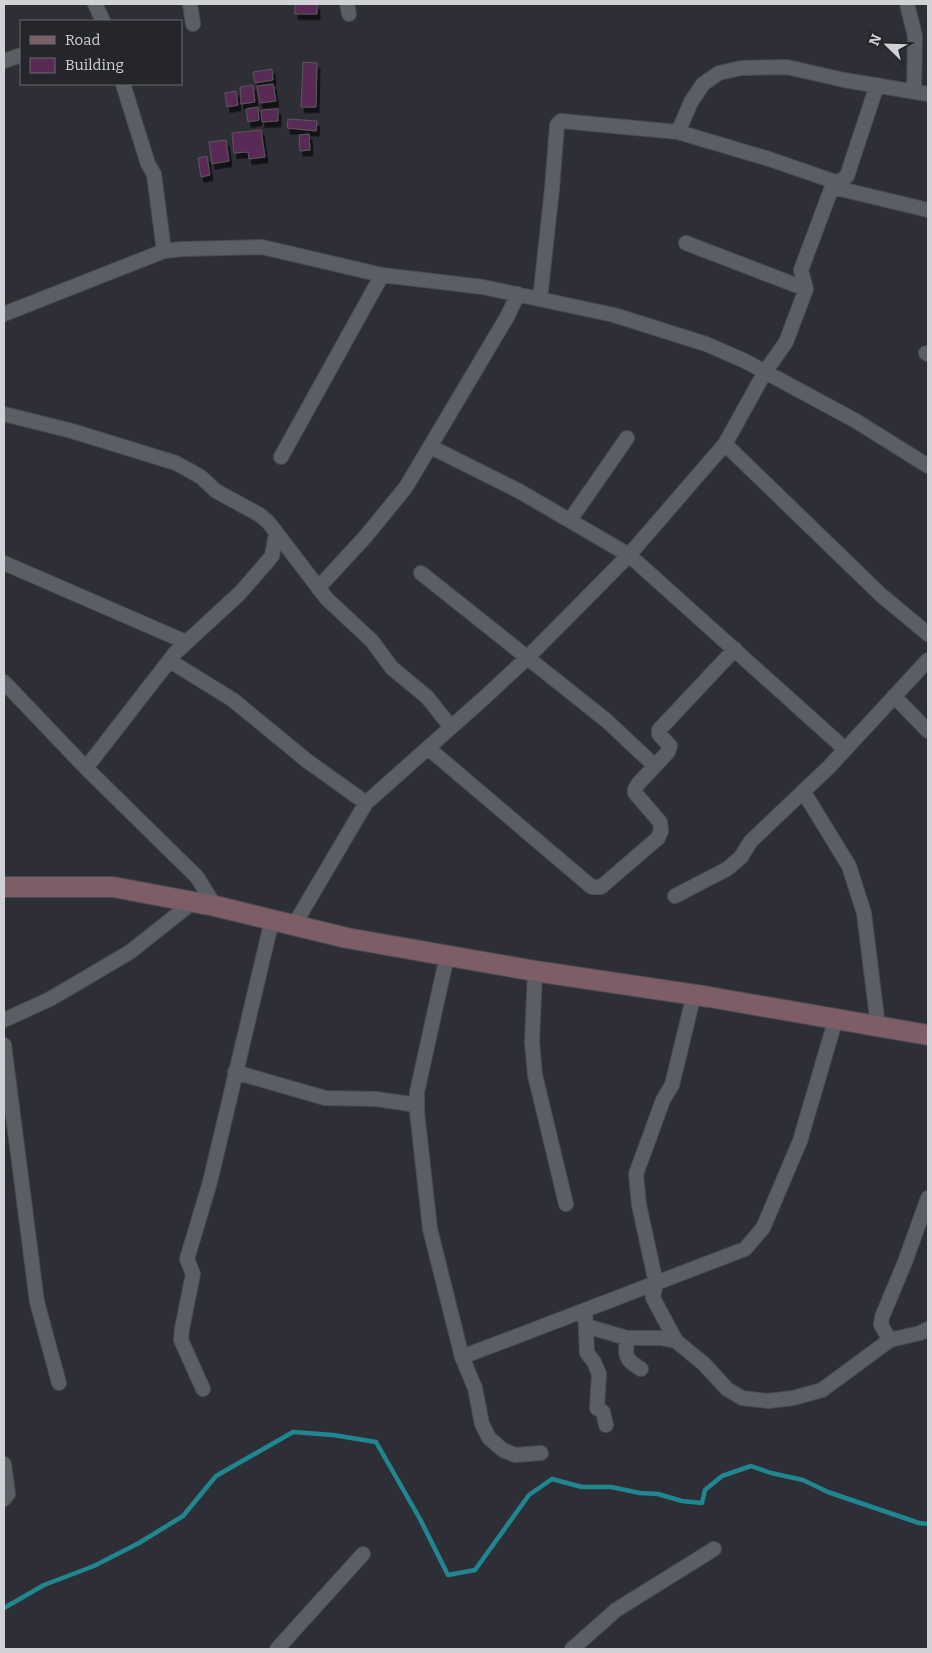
<svg xmlns="http://www.w3.org/2000/svg" width="932" height="1653" font-family="Bitter,serif">
<style>
.lines{fill:none;stroke-linecap:round;stroke-linejoin:round}
.stream{stroke:#20868f;stroke-width:4.5}
.building{fill:#592b54;stroke:#5c565b;filter:url(#shadow)}
.street-casing{stroke:#4a4c51;stroke-width:16}
.secondary-casing{stroke:#4a4c51;stroke-width:22}
.street{stroke:#5c5e65;stroke-width:14}
.secondary{stroke:#7e5e66;stroke-width:20}
</style>
<defs>
<filter id="shadow"><feDropShadow dx="3" dy="5.5" stdDeviation="0" flood-color="#0009"/></filter>
</defs>
<rect width="100%" height="100%" fill="#2e2f36"/>
<g class="lines">
<path class="stream" d="M4,1608L44,1585L94,1566L139,1543L183,1516L216,1476L293,1432L333,1435L376,1442L420,1519L448,1575L475,1570L529,1495L552,1479L582,1487H611L640,1493L658,1494L682,1501L702,1503L705,1490L722,1476L751,1466L771,1473L803,1480L828,1492L919,1523L928,1524"/>
</g>
<path class="building" d="M295,4H317V14H295Z
M303,62L317,63L316,107H301Z
M272,69L273,80L255,83L253,72Z
M273,84L276,101L260,103L257,86Z
M253,85L255,102L241,104L240,87Z
M236,91L238,105L227,107L225,93Z
M258,107L259,120L248,122L246,109Z
M278,109V121L262,122L261,110Z
M288,119L317,121L316,131L287,128Z
M261,130L265,157L249,159L248,152L234,153L232,133Z
M309,134L310,150L300,151L299,135Z
M226,140L229,161L212,164L209,142Z
M207,156L210,175L201,177L198,158Z"/>
<g class="lines">
<defs>
<path id="street" d="M95,4L103,21
M190,4L193,24
M347,4L349,14
M907,4L915,36L914,92
M4,61L21,55
M123,84L148,164L154,174L164,251
M678,132L691,102L703,84L719,73L741,68L787,67L844,80L928,94
M832,187L928,210
M686,243L806,289
M540,299L552,189L557,125L561,121L678,132L769,159L836,182
M4,314L164,251L182,249L262,247L382,275L483,287L614,315L706,344L745,361L856,421L928,466
M926,353L928,354
M4,414L72,431L176,463L201,477L216,491L260,515L269,523L327,599L372,641L392,668L427,697L451,727
M725,444L881,595L928,634
M431,447L519,491L629,555L845,749
M281,457L382,275
M570,520L627,438
M4,563L186,642
M421,573L607,721L655,766
M318,588L366,536L406,487L507,317L518,294
M170,661L233,700L306,760L366,803
M4,682L86,768L197,877L215,906
M894,696L928,731
M428,748L587,883L592,887H601L658,838L661,831L660,822L635,793V789L638,784L668,752L670,746L659,734V730L735,649
M86,768L176,652L240,593L267,562L272,556L276,534
M803,791L849,866L864,913L878,1026
M675,896L727,869L741,857L751,841L829,767L928,660
M294,925L366,803L484,698L527,658L629,555L725,444L765,372L786,342L806,289L801,270L832,187C836,182 842,181 847,176L877,85
M447,956L417,1092V1112L430,1229L462,1357L475,1388L482,1424L489,1438L503,1450L515,1455L541,1453
M535,971L532,1042L535,1075L566,1204
M694,994L672,1085L663,1100L636,1174L639,1205L656,1283L653,1298L676,1341L704,1364L727,1389L742,1398L768,1401L793,1398L822,1390L890,1340L920,1333L928,1329
M4,1020L50,999L130,952L193,902
M4,1045L37,1302L59,1383
M235,1072L325,1098L376,1099L417,1105
M585,1310L587,1353L594,1362L599,1374L597,1408L603,1412L606,1425
M586,1326L627,1338H661L676,1341
M627,1338C625,1357 625,1359 641,1369
M890,1340L881,1325L882,1317L905,1262L928,1198
M462,1357L745,1249L763,1228L800,1141L836,1018
M203,1389L181,1340L182,1329L193,1274L187,1259L210,1182L272,920
M4,1464L8,1494L4,1499
M277,1649L363,1554
M572,1649L616,1610L714,1549"/>
<path id="secondary" d="M4,887H113L215,906L347,938L535,971L709,997L928,1035"/>
</defs>
<use href="#street" class="street-casing"/>
<use href="#secondary" class="secondary-casing"/>
<use href="#street" class="street"/>
<use href="#secondary" class="secondary"/>
</g>
<rect width="932" height="1653" fill="none" stroke="#d0d2d6" stroke-width="10"/>
<rect x="20" y="20" width="162" height="65" fill="#24262b" stroke="#696b6f"/>
<rect x="30" y="36" width="25" height="8" fill="#7e5e66" stroke="#696b6f"/>
<text x="65" y="45" font-size="15" fill="#d0d2d6">Road</text>
<rect x="30" y="58" width="25" height="15" fill="#592b54" stroke="#696b6f"/>
<text x="65" y="70" font-size="15" fill="#d0d2d6">Building</text>
<g transform="translate(887 45) rotate(293)" stroke="#24262b" stroke-width="4" paint-order="stroke">
<path d="M0-4L9 19L0 12L-9 19Z" fill="#d0d2d6"/>
<text y="-8" font-size="14" font-weight="bold" text-anchor="middle" fill="#d0d2d6">N</text>
</g>
</svg>
